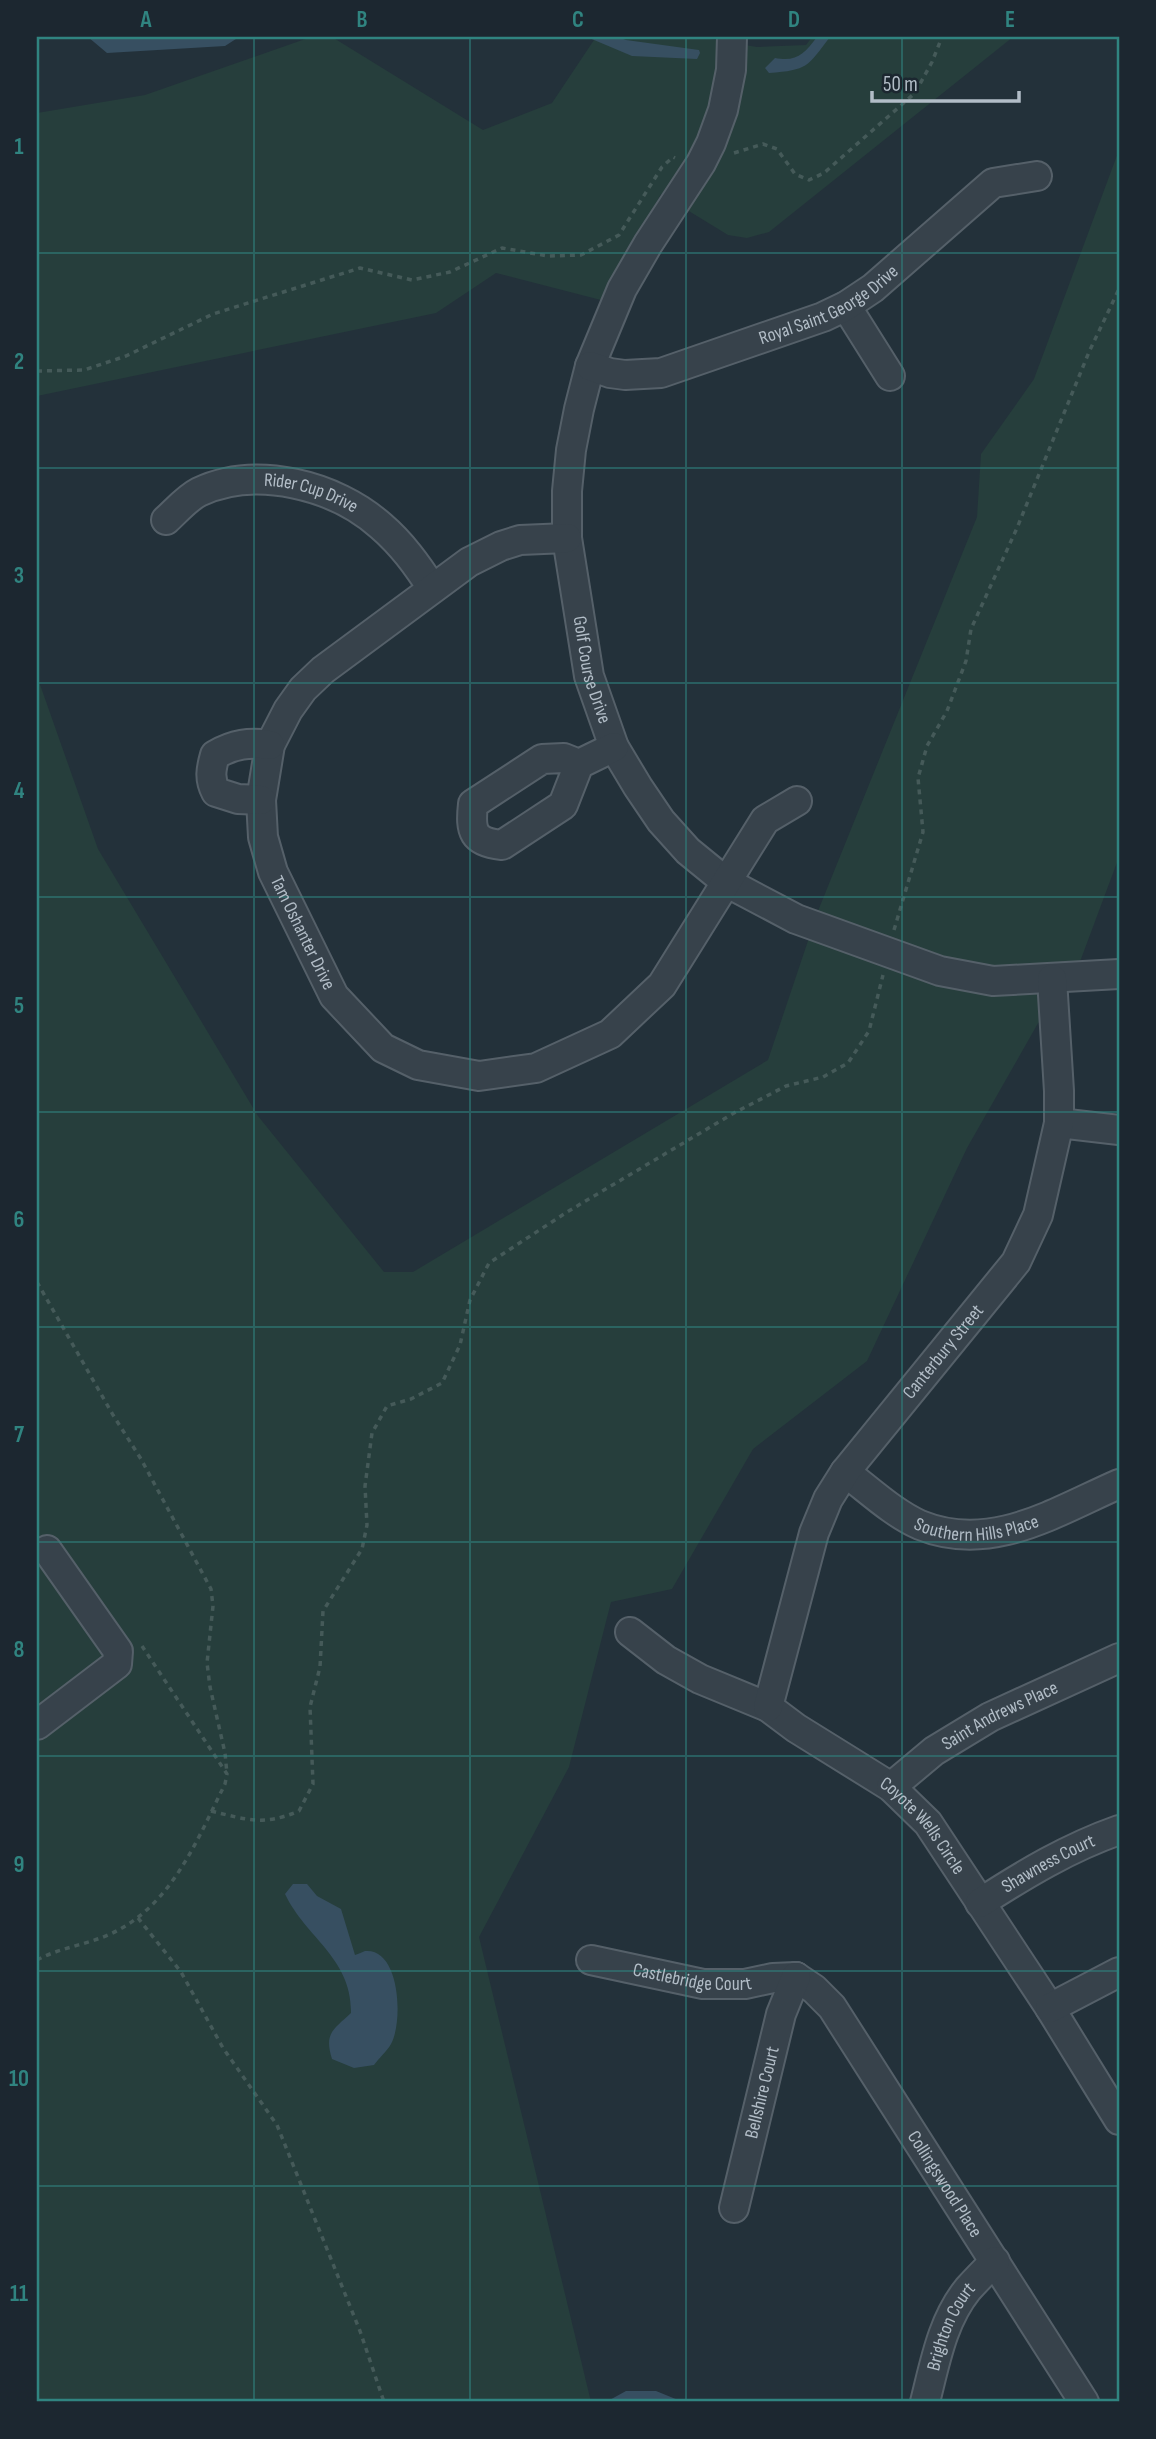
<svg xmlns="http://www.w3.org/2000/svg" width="1156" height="2439" font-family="'Sofia Sans Condensed',sans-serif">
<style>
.green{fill:#263e3c}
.water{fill:#374f61}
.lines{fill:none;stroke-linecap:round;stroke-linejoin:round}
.minor-casing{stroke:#556069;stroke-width:32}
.path{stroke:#455a59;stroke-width:3.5;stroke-dasharray:5 5;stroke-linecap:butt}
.minor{stroke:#37424b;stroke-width:28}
.grid{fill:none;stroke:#308480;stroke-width:2;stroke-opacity:0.55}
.labels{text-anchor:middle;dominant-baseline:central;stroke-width:5;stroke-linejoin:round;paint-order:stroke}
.street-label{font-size:19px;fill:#b2bdc7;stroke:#1c2730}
.neatline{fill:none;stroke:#308480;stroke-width:2.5}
.grid-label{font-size:23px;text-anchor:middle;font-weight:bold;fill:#308480}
</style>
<rect width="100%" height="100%" fill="#23313a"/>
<path class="green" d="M311,37H332L483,130L552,103L596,37H698L757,47L806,45L812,37H1013L769,232L747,238L728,235L661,194L601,300L496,273L436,313L37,396V113L145,95Z
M1119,150V857L1081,959L1037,1025L967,1148L867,1361L753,1449L672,1589L611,1602L569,1767L479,1937L591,2402H37V676L98,849L258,1116L384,1272H413L768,1060L818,911L977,517L981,454L1034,379Z"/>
<path class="water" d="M88,37H239L225,46L107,53Z
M587,37H618L626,40L699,50L700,53L697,59L632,56Z
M817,37H830C807,67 808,70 769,73L765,68L775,58C797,62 804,54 817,37Z
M293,1884H307L317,1896L341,1909L355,1955C359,1954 362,1952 365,1951C401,1948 403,2023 391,2044C387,2051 379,2058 374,2065L354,2068L332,2059C324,2033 333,2030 351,2013C352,1958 306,1938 285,1894Z
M626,2391H656L683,2402H606Z"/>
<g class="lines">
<defs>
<g id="minor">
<path id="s1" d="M732,37L731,70L723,110L711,143L701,163L648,244L622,289L590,366L579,409L571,450L567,491V538L589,676L614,747L638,787L661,821L688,851L726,882L796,919L940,971L993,981L1119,974"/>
<path d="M846,306L890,376"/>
<path id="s2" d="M590,366L610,373L625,375L661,373L823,317L846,306L873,288L993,183L1037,176"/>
<path id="s3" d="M166,520C176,511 187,498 199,492C256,465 335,485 381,526C402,544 417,565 432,588"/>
<path id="s4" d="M567,538L520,540L501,546L469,562L323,670L303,689L288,710L270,745L261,800L263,837L273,872L334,996L383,1048L418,1065L479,1076L536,1068L610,1034L662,985L765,820L797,801"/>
<path d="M579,764L564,758L542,759L473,804C470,832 473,842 502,845L563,805L579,764L614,747"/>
<path d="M261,800L238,799L216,792C209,779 211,769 215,755C234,744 249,742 270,745"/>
<path d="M1059,1123L1119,1130"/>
<path id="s5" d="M845,1472C869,1490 893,1513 920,1525C991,1554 1055,1512 1119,1484"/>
<path id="s6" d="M630,1632L666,1660L700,1679L768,1707L796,1728L891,1787L928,1823L1050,2008L1119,2120"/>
<path id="s7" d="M768,1707L814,1533L828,1499L845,1472L1016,1262L1038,1215L1059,1123V1091L1052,979"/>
<path d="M37,1725L117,1664L118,1651L47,1550"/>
<path id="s8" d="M891,1787L934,1751L990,1717L1119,1658"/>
<path id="s9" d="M980,1903C1025,1874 1068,1848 1119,1830"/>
<path id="s10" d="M591,1960L703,1984H745L773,1978L796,1977"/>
<path id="s11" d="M796,1977L814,1989L832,2007L1084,2402"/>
<path d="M1050,2008L1119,1972"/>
<path id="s12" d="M734,2208L781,2014L796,1977"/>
<path id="s13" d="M925,2402C935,2363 942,2321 968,2289C977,2279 986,2270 995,2261"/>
</g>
</defs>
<use href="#minor" class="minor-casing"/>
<path class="path" d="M734,153L763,144L777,149L795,174L809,180L824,173L915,93L932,62L942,37
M37,371L84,370L126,356L213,314L360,268L412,280L450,272L502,248L548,256L581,255L619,235L662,167L673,157L675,158
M894,930L923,832L918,778L927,746L947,711L966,661L971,629L1017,528L1089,352L1119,289
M37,1282L113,1415L141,1459L211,1589L213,1606L207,1663L210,1687L225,1753L227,1774
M211,1811C248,1820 263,1826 299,1811L313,1784L310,1707L320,1667L323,1611L362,1549L367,1525L365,1486L372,1433L387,1406L411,1399L442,1383L460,1345L470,1300L489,1263L567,1212L734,1113L786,1086L823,1077L848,1063L869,1031L883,975
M138,1918L181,1972L223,2048L277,2125L360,2331L384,2402
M37,1960C59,1948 85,1945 108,1935C171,1908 197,1840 225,1784L227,1774L142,1646"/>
<use href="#minor" class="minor"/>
</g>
<path class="grid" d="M254,37V2402M470,37V2402M686,37V2402M902,37V2402M37,253H1119M37,468H1119M37,683H1119M37,897H1119M37,1112H1119M37,1327H1119M37,1542H1119M37,1756H1119M37,1971H1119M37,2186H1119"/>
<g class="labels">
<g class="street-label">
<text stroke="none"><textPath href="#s2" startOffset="254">Royal Saint George Drive</textPath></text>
<text stroke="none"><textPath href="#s3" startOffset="159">Rider Cup Drive</textPath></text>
<text stroke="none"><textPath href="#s1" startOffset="672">Golf Course Drive</textPath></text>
<text stroke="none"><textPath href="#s4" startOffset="574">Tam Oshanter Drive</textPath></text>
<text stroke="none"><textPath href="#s7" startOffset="404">Canterbury Street</textPath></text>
<text stroke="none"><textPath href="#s5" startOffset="150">Southern Hills Place</textPath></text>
<text stroke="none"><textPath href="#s8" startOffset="131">Saint Andrews Place</textPath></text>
<text stroke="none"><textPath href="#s6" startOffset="355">Coyote Wells Circle</textPath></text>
<text stroke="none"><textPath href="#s9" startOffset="79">Shawness Court</textPath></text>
<text stroke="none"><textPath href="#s10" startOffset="103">Castlebridge Court</textPath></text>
<text stroke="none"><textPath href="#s12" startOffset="119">Bellshire Court</textPath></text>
<text stroke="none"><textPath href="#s11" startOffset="257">Collingswood Place</textPath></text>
<text stroke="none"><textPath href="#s13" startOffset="80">Brighton Court</textPath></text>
</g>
</g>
<rect width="1156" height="2439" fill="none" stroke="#1c2730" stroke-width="77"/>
<path d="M872 91v10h147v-10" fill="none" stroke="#b2bdc7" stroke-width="3.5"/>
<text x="883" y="91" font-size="21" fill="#b2bdc7" stroke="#1c2730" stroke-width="5" paint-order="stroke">50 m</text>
<rect x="38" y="38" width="1080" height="2362" class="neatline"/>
<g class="grid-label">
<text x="146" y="27">A</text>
<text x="362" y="27">B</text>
<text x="578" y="27">C</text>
<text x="794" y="27">D</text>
<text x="1010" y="27">E</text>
<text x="19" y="154">1</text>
<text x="19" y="369">2</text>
<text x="19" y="583">3</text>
<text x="19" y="798">4</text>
<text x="19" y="1013">5</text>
<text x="19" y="1227">6</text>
<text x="19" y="1442">7</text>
<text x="19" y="1657">8</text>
<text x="19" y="1872">9</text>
<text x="19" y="2086">10</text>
<text x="19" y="2301">11</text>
</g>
</svg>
